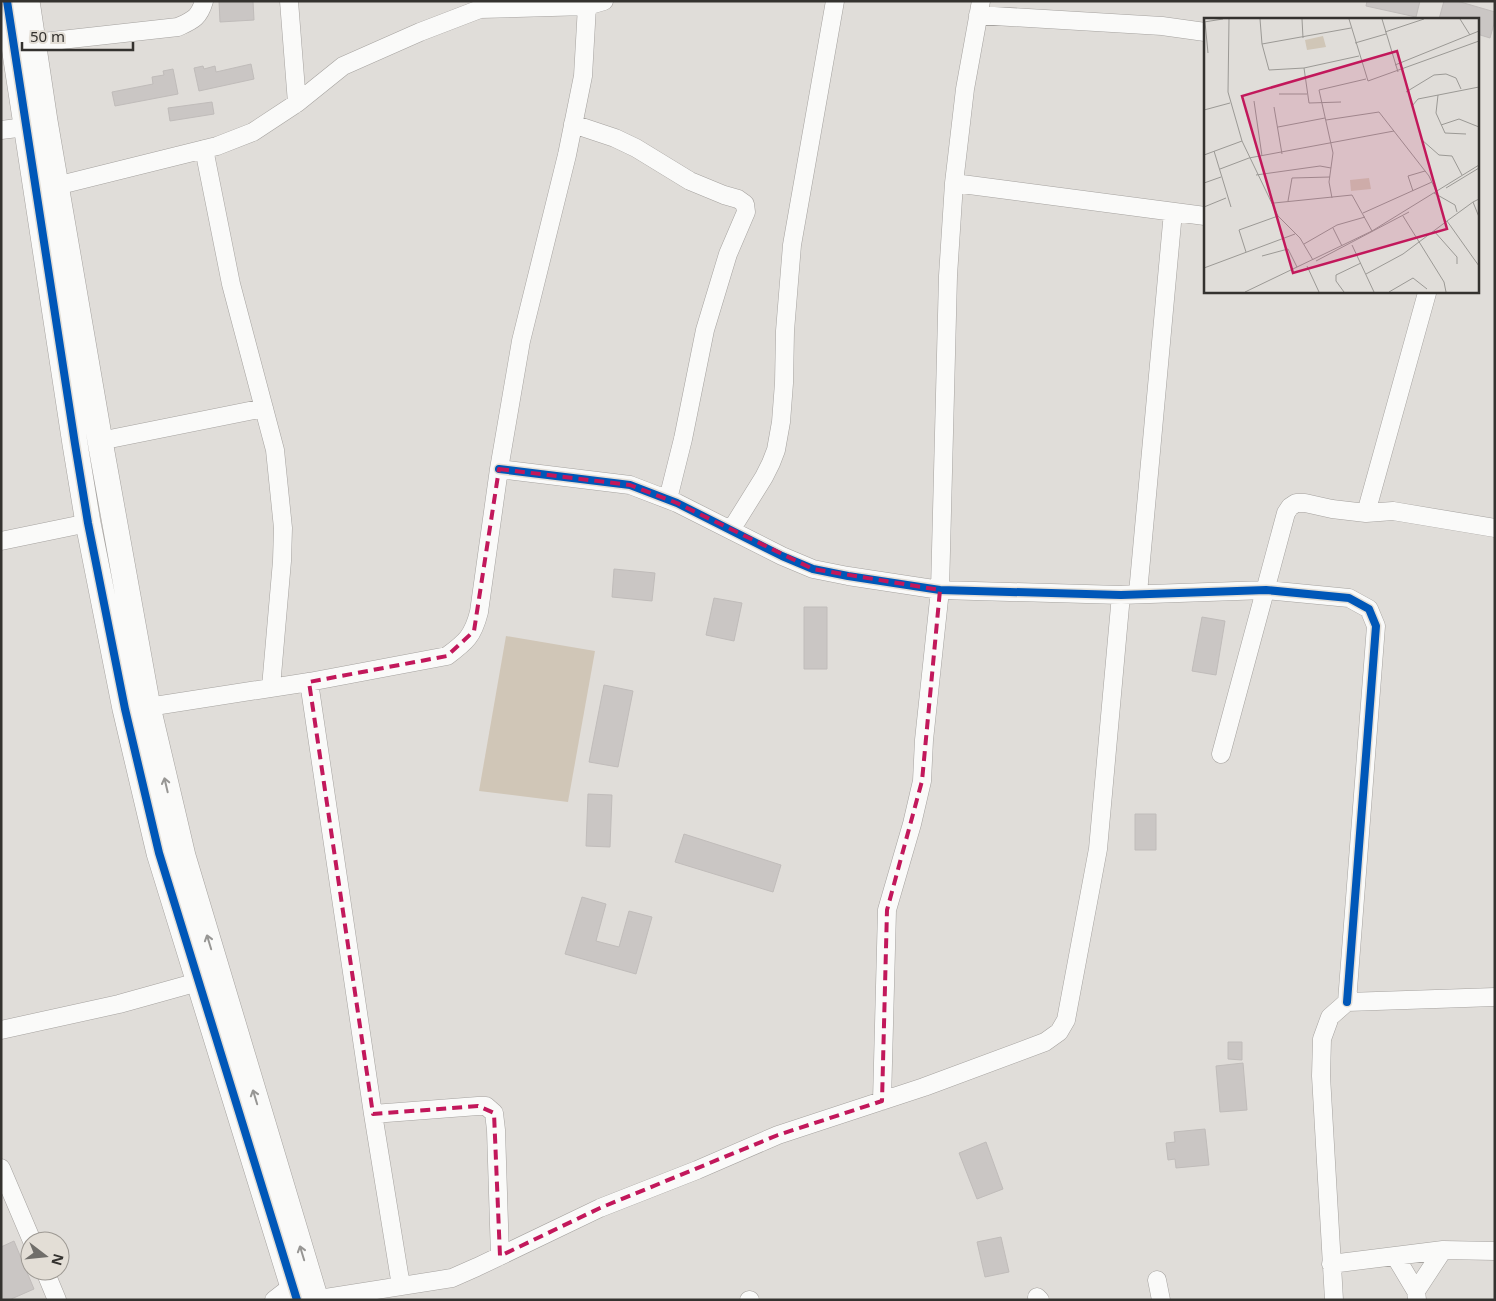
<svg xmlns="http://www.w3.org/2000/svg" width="1496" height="1301" font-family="'Noto Sans',sans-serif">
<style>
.green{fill:#d0c6b7}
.building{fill:#cac6c4;stroke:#c0bcba}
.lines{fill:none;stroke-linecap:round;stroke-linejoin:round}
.street-casing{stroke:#a5a29f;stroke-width:19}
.secondary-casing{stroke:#a5a29f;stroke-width:26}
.street{stroke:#fafaf9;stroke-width:18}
.secondary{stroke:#fafaf9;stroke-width:25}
.cycleway-casing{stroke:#e3ded6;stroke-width:11}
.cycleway{stroke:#0057b8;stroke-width:8}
.oneway{stroke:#979694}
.marked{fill:none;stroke:#c2185b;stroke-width:4;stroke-dasharray:10 6;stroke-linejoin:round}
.inset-road{fill:none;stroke:#9b9995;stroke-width:1}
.view{fill:#c2185b;fill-opacity:0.15;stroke:#c2185b;stroke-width:2.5}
.inset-edge{fill:none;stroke:#34322f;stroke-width:2.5}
</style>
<rect width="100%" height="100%" fill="#e0ddd9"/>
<path class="green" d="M506,636L595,651L568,802L479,791Z"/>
<path class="building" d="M219,1H253L254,20L220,22Z
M1367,1H1420L1416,17L1366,6Z
M1444,1H1457L1495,12V20L1490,38L1477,34V19H1439Z
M251,64L254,79L199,91L194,68L203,66L204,69L215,66L216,72Z
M173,69L178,94L115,106L112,92L153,84L152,77L164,75L163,71Z
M212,102L214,114L170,121L168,108Z
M614,569L655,573L652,601L612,597Z
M714,598L742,603L734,641L706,635Z
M804,607H827V669H804Z
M1202,617L1225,621L1216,675L1192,671Z
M604,685L633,691L618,767L589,762Z
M588,794L612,795L610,847L586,846Z
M1135,814H1156V850H1135Z
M684,834L781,865L773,892L675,862Z
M582,897L606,904L596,941L619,947L629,911L652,917L636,974L565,954Z
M1228,1042H1242V1060L1228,1059Z
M1243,1063L1247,1110L1220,1112L1216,1066Z
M1205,1129L1209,1165L1176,1168L1175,1159L1168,1160L1166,1143L1175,1142L1174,1132Z
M986,1142L1003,1189L977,1199L959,1153Z
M1001,1237L1009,1272L985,1277L977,1242Z
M14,1241L34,1289L9,1300H1V1247Z"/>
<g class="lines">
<defs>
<path id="street" d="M289,1L297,103
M978,15L1162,26L1205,32
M34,43L178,27C193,20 199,18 204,1
M573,124L615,138L636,148L690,181L724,195L738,199L745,204L746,212L728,254L705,330L683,439L668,499
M1,130L26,127
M204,149L231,284L275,450L283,528L282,561L271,687
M954,183L1205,216
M56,186L217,146L253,132L297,103L343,66L420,32L480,9L587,6L604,1
M100,441L264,408
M499,469L630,485L677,503L782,556L813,569L848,576L940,590L1121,595L1266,590L1349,598L1369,609L1376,626L1347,1002
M1366,513L1427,293
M731,530L764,477L771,463L776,450L781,422L784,383L785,331L792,245L835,1
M1,541L88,523
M1138,593L1173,212
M309,682L373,1114L401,1286
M148,707L309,682L447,656C466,642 473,636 479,612L499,469L521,341L567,155L583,76L587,6
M1221,754L1286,513L1290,507L1296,503H1305L1332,509L1366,513L1393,511L1495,528
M1,1030L119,1004L198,982
M882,1101L887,910L912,824L922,781L924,740L940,590L948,276L954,183L965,89L981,1
M373,1114L478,1106H486L494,1113L496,1130L500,1256
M1,1168L32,1241
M1395,1256L1416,1291L1417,1300
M1331,1264L1443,1250L1495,1251
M45,1271L57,1300
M1157,1280L1161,1300
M1416,1291L1443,1250
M1037,1297L1040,1300
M274,1300L292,1286L302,1282
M313,1300L452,1278L477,1267L600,1208L697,1170L778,1135L924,1087L1045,1042L1059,1032L1066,1020L1098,849L1121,595
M749,1300H750
M1334,1300L1321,1076L1322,1039L1330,1017L1347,1002L1495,997"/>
<path id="secondary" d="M7,1L75,444L88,523L125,709L159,853L297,1300
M27,1L45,121L100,441L148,707L183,856L316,1300"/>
</defs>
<use href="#street" class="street-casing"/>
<use href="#secondary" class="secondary-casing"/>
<use href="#street" class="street"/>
<use href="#secondary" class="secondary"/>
<defs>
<path id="cycleway" d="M7,1L75,444L88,523L125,709L159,853L297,1300
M499,469L630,485L677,503L782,556L813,569L848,576L940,590L1121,595L1266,590L1349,598L1369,609L1376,626L1347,1002"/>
</defs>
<use href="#cycleway" class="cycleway-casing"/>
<use href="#cycleway" class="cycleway"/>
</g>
<defs><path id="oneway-shaft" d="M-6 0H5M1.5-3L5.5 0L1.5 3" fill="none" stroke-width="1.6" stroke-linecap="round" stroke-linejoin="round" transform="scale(1.25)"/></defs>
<g class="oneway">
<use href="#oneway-shaft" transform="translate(166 785) rotate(-103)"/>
<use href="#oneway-shaft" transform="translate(209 942) rotate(-107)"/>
<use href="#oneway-shaft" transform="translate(255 1097) rotate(-107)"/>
<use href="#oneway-shaft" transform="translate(302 1253) rotate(-107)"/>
</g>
<path class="marked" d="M499,469L630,485L677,503L813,569L940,590L922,781L887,910L882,1101L778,1135L600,1208L500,1256L494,1113L478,1106L373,1114L309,682L447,656L474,631Z"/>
<g transform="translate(1204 18)">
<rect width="275" height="275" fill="#e0ddd9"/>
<path d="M119,18L122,29L103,32L101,22ZM165,160L167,171L147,173L146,162Z" fill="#d0c6b7"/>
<path class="inset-road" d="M25,1L24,74L38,123L74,198L96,220L109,242M56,1L58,26L65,52L100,50L155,38M98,1L99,20M145,1L164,63L275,23M178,1L194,54M256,1L266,17M0,4L19,1M1,4L4,35M181,14L220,1M151,25L182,16M58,26L147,10M191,47L275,13M100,50L105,85L137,84M202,74L230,57L242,56L252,60L257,71M75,76H103M234,77L232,95L241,115L262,116M50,83L58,138M208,88L214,81L275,69M70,89L78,136M0,92L26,85M122,102L175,94L225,158L232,173M237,107L255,101L275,109M74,109L121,100M218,122L235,137L248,138L258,157M10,133L27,189M0,137L38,123M16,151L45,140L190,113M52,157L116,148L127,150M0,165L17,159M242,170L275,150M209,173L204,158L221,153M230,175L251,187L253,194M128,180L125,164L129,135L115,72L162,61M275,181L269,184L275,199M84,183L88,160L126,159M70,185L148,177L168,213M0,189L22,180M159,195L228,164M199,198L240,264L242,274M243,203L269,184M129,210L138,228M230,213L253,239V246M100,226L133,207L161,199M148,227L170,274M42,234L35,212L74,198M58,238L84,231L93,249M112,243L205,194M103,248L115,274M0,250L91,216M162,256L199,236L243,203L275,248M41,274L168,213L275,147M140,274L132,263V257L157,245M185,274L209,260L223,271"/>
<path class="view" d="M193,33L243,211L89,255L38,78Z"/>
<rect width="275" height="275" class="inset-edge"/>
</g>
<rect width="1496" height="1301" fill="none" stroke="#34322f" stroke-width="5"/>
<g transform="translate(45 1256) rotate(106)"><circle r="24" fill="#e3ded6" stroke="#9d9993"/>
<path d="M0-4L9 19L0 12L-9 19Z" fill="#706e6a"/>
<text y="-8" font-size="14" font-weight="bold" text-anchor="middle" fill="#34322f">N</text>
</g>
<path d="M22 42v8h111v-8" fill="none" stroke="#34322f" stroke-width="2.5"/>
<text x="30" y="42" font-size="15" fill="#34322f" stroke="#e3ded6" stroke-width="4" paint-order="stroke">50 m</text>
</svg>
